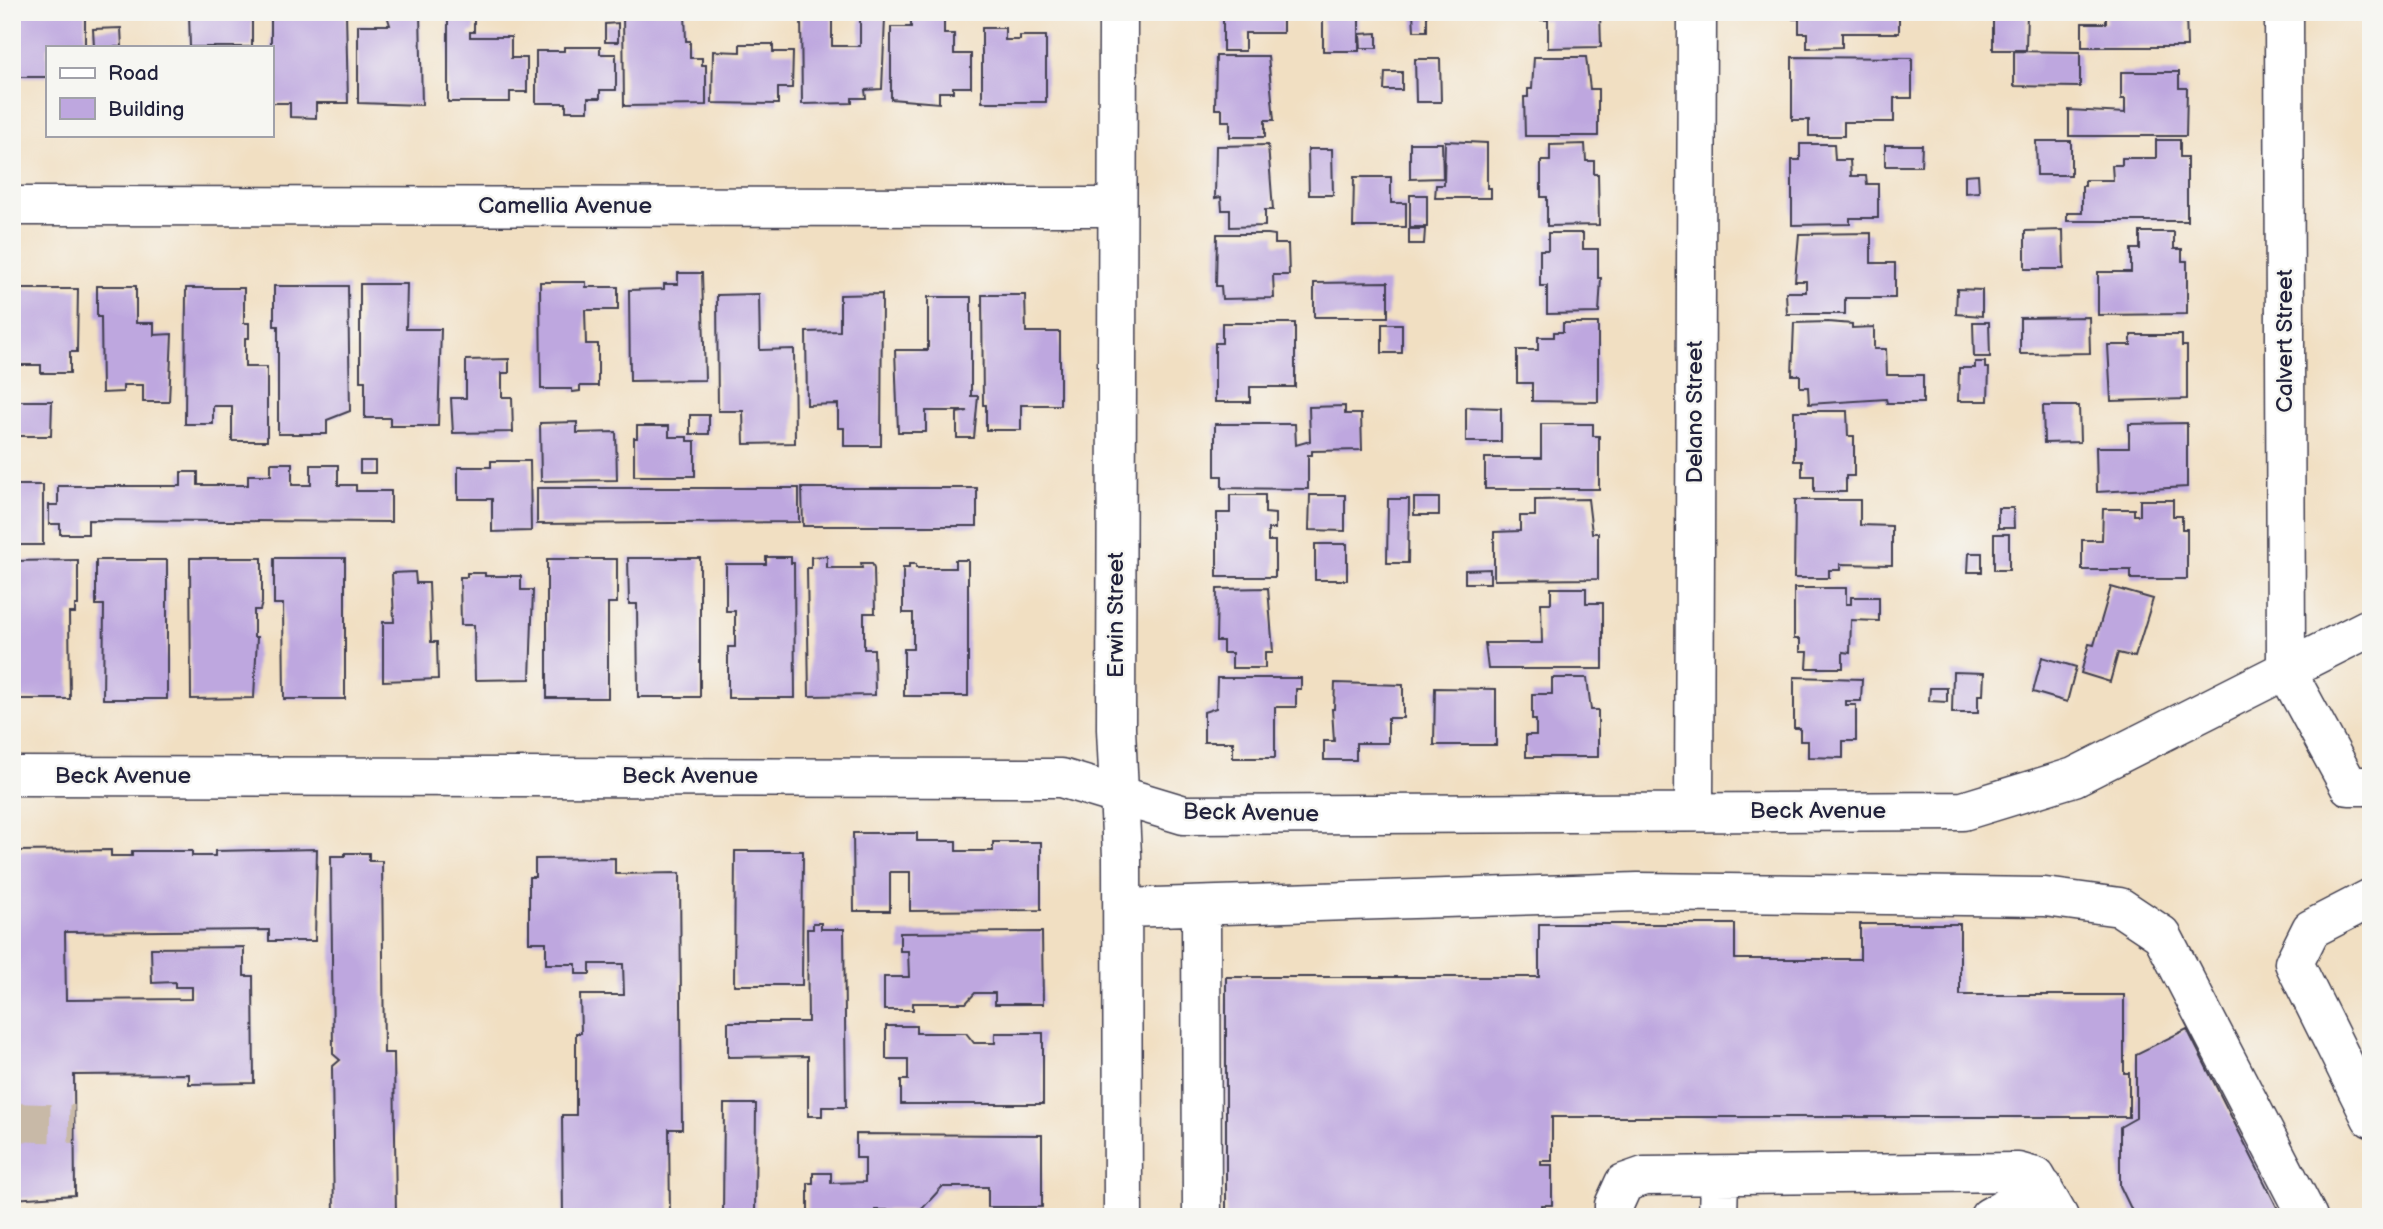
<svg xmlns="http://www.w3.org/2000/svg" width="2383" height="1229" font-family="'Balsamiq Sans',sans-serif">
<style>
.building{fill:#bea7df}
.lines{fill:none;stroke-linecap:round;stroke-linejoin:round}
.minor-tunnel{stroke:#c8b9a7;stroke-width:38;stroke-dasharray:38 19;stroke-linecap:butt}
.minor-casing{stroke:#413e4f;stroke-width:41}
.minor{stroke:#fff;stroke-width:38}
.labels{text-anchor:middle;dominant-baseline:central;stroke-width:5;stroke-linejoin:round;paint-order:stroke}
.street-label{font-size:23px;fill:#22223b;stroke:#f6f6f2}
</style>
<rect width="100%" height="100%" fill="#f6f6f2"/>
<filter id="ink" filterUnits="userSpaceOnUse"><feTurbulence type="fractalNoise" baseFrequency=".0143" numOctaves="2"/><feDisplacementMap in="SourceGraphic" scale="14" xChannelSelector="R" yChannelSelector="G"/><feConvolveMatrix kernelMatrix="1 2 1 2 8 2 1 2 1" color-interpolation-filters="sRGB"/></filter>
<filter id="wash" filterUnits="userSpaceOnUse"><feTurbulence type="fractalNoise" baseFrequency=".00686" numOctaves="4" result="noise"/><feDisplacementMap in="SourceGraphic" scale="28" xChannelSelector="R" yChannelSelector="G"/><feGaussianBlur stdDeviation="1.57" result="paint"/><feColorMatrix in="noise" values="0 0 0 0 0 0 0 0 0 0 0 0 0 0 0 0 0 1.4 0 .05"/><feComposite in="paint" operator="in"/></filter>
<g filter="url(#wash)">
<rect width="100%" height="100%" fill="#f1dfc2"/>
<g id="blocks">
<path class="building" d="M12,12H85V47H47V77H12Z
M189,12L252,15V47H190Z
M271,12H346L348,103H316V118L290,117V103H271Z
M386,12H420L422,105L358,103V25H390Z
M448,12H474V32H470V37H511V58H527V92H510V102H448Z
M623,12H685L686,41H690V58H702V65H706V105L624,106Z
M801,12H832V46H860V18H885L882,89L865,90L866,98H852V103L802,104Z
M911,12H944V34H954V54H971V87H953V92H939V103L891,99V27H911Z
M1216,12H1283V33H1245V51H1223V16H1216Z
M1413,12H1427V31H1414Z
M1541,12H1600L1601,47L1548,48V20H1541Z
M1793,12H1899V33H1842V47L1807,48V33H1799V19H1793Z
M1993,12H2027L2026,50H1993Z
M2106,12H2186L2187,47H2082V23H2106Z
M1332,13L1359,15V51H1323V16H1332Z
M618,23V42H605V24Z
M121,28L122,47H94L93,29Z
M982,28H1005V40H1020V36H1046V102H982Z
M1377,33V48H1361L1360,34Z
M740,44H773V52H793L792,88H778V104L712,103L713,51L740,52Z
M564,47H600V54H616V90H600V98H588V111H566V103H536V51H564Z
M2014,51L2080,52V87L2014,86Z
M1216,56H1268L1274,120H1265V137H1230V121H1222V109H1215Z
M1534,57H1586L1590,89H1598V136H1525L1524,97H1528V89H1532Z
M1792,57L1912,58V98H1894V122H1844V136H1809V120H1792Z
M1415,59H1440L1441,102H1416Z
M1385,72H1402V90H1384Z
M2121,72H2179V88H2187L2186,136H2069V110L2125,113V99H2121Z
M2156,140H2180V157H2187V221H2067V213H2082V186H2085V180H2113L2112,165H2122V158H2156Z
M1445,141L1487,143V188H1491V198H1435L1436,185H1444Z
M2036,141H2071V175H2037Z
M1410,143H1442L1443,178L1410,179Z
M1585,144L1586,161H1594V174H1598L1599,225L1547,226V197H1541V161H1550V145Z
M1800,144H1834L1835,160H1850L1851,176H1866L1867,184H1878V218H1850V224L1792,225V160H1800Z
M1268,145L1273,210H1265V226L1230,227V210H1222L1221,197L1215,198L1216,146Z
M1885,145H1922L1921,166H1885Z
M1308,149H1332L1333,195H1309Z
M1978,174L1979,192L1965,193V175Z
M1354,177H1391V203H1406V227H1353Z
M1410,195H1427V227H1410Z
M1409,229H1425L1424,244H1409Z
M2063,230L2064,269H2025V231Z
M2140,232H2174V249H2182V261H2187V314L2098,315V272H2131V249H2140Z
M1548,233H1583V249H1598V278H1601L1599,313L1547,314V286H1540V250H1548Z
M1871,233V263H1895V298H1845V314H1787L1786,292H1806V281H1795L1799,234Z
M1217,234H1268L1275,235V244H1288L1289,275H1273L1274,298L1222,299L1221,286H1216Z
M678,273H702L705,380L630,381L629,290L664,289V284H678Z
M540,282H586V287H618V310H585L586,344H598V386H580V391L572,392V389H541Z
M1388,282V317H1314V283Z
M360,284H407L406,329H441L438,426H390V418H365V381H360Z
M97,286H136V323H154V335L172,334L169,402H143V385H123V392L102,393L101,317H97Z
M274,286H348L350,411L327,420V434H278V326H274Z
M186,288H244V323H249V338H245V367H267V441H232V406H213V424H185Z
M19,289H78L77,352H70V373H41V365H18L14,322H19Z
M1957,289L1982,290V316L1956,314Z
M759,294L760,350L794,349L795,443L744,444L743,411H718L717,295Z
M882,294L881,446H844V428H838V404L807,405L806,332L840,331V295Z
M982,295H1025L1026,332H1060V405H1021V430H986V405H983Z
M928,297H971V396H978L974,438H957V413L968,411H926V432H898L895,350H928Z
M2089,317L2090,353L2020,354V318Z
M1828,322L1852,324V328L1874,327V349H1886L1887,375H1923V403H1887L1886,399L1809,404L1808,387H1800V375H1792L1794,323Z
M1973,322H1989L1990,357H1974Z
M1222,323H1295V387H1250V402H1215V343H1222Z
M1563,323H1598V402L1532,401V383H1517V350H1538V337H1554V332H1563Z
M1382,324H1402V353H1382Z
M2131,335H2182V346H2187V399L2111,401L2108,345H2131Z
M509,359V373H502V397H512L513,432L453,433L451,398H466V360Z
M1975,362H1985V368H1989L1988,401H1958L1959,368H1975Z
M16,401H52L51,436H16Z
M1345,406V414H1361L1362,450L1312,451V455H1308V489L1222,488V476H1215V424H1295L1296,445L1310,441L1309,407Z
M2043,406H2079L2080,442L2044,443Z
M1466,407L1501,408V442H1466Z
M1794,411H1847L1848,436H1854V476H1846V492H1814V476H1802V461H1794Z
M690,415H709V434H690Z
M577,422V433L616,432L617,480L541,481L540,423Z
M2187,423V487L2097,492L2096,447H2129V424Z
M1541,424H1593V436H1599V489H1485V458H1541Z
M637,426H669V437H687V441H695V476H634V438H637Z
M360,461H375V473H360Z
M491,461H530L531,531L492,532V499H458V467H491Z
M271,463H292V485H311V465H338V485H356V491H391V522L88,520V534H60V524H49V505H58V486H181V472H198V485H248V475H271Z
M12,485H43V545H12Z
M537,488H799V522L537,524Z
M802,488H977V526H803Z
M1230,495H1265V513L1275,514V529H1268V541H1275V577H1217V513H1230Z
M1310,495H1345V531L1309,530Z
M1414,498H1439V515H1414Z
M1388,499H1409L1408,563H1387Z
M1588,499L1592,533H1598V579L1494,580V532L1520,531V516H1535V500Z
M1795,500H1860V525L1892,526V565L1840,564V570H1829V578H1794Z
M2140,500H2173V516H2182V529H2187V579H2131V570H2082V540H2102L2103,509H2134V515H2140Z
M1998,508H2013L2014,528H1998Z
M1994,534H2009V570H1994Z
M1315,544H1347V580H1315Z
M1969,553H1982V572H1968Z
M827,556V568H862L861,563H872L874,568L875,613H864V649H874L875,695L809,696L807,568H811V557Z
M766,557H791V563H794L795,698H728V647H735V611H726V564H766Z
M190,558H262V603L260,610H254V637H257L254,698L191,699Z
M274,558H345V699H284L283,604H274Z
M628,558H700V697H638L637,604H629Z
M547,559H617V603H608V698H547Z
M78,560V605H75V613H69L70,699H12V561Z
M96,560H167V699H103L104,605H96Z
M955,560H968V696H904V649H913V613H903V568H909V564H916V568H955Z
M1490,569V583H1465V570Z
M415,572L416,583H429L431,642H437L438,679L383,681V622H394L392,573Z
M467,573H485V576H521V590H533L530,679L475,680L474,625H461L460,577H467Z
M2111,587L2153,599L2135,657L2118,653L2110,682L2081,673L2089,644L2094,645Z
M1268,588L1273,652H1265V668H1232V653H1223V641H1216L1217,589Z
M1551,588H1586V603H1603V669H1488L1485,643H1542L1541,603H1551Z
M1794,588H1846V604H1851V597H1879V621L1851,620L1850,653L1843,652V668H1807L1808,652H1800V639H1794Z
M2042,657L2076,667L2067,702L2033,692Z
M1953,672L1984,673L1983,695H1978V713H1952Z
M1794,677L1862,679L1861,701H1846V705H1856V741H1843V758L1808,757V741H1800V728H1794Z
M1217,678H1301V689H1296V707H1275V758H1233V742H1204V712L1216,708Z
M1552,678H1587L1591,710H1598V757H1526V735H1536V720H1532V694H1552Z
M1335,683L1403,685V718H1388V743H1356V760H1324V741H1334L1332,709H1334Z
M1435,688L1496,689V745H1434Z
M1930,688H1947V702L1929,701Z
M853,833H917V841H956V851H993V842H1041V910L910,911V872H890V911H854Z
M317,849L315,941H269V930L65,932L66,1000L192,999V987H175V982L152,983L151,948L244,947V976H253L254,1083L189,1084V1074L74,1075L75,1195L12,1199V851L111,850V856H132V851H192V856H215V851Z
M735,851H803L802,985H734Z
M345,853H369V861H382L384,1053H394L396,1217H334L332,1067L340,1060L333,1054L331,856H345Z
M615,858V874L680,873L682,1129H669L670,1217H563L562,1115H576V1033H581L580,995H624L623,964H590V974H576V964H546V942H529V877H535V859Z
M813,923H821V929H844L846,1107H822V1116H808V1056L728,1057V1022H808L807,929H813Z
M1539,924H1735V959H1860V924H1960V995H2124V1073H2129V1117H1552V1161H1541V1165H1552V1205H1541V1210H1552V1217H1226V977H1539Z
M1042,932L1043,1004H995V993H975L966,1003H913V1010H884V977H909L908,951H900V933Z
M886,1026H916V1033H966L974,1043H995V1033H1043V1104H901V1080H908V1059H886Z
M2187,1029L2282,1217H2135L2120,1186V1127L2136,1118V1054Z
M724,1104H756L755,1217H723Z
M856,1134L1042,1135V1207H988V1187H942L921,1210H875L874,1217L808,1214V1183H813V1173H831V1183L865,1182V1158H856Z"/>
</g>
</g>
<g filter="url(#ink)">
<use href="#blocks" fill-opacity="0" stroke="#413e4f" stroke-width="2"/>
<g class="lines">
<path class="minor-tunnel" d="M12,1122L74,1124"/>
<defs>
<path id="minor" d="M1118,12L1116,729L1122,856L1123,1217
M2284,12L2286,670L2349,786H2371
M12,206L1117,207
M12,776L1061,778L1184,815L1963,811L2074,777L2371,627
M1694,811L1697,12
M2371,898L2311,929L2294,963L2371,1118
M1123,908L1638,892L2045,897L2120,907L2162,935L2308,1217
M1201,908L1202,1217
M1614,1217V1205L1624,1183L1644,1176L2018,1172L2036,1177L2059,1217
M1718,1217L1719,1176
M1989,1217L2043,1187"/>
</defs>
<use href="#minor" class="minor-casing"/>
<use href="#minor" class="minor"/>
</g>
</g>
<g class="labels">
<g class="street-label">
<text x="565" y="206">Camellia Avenue</text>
<text transform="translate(2285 341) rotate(-90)">Calvert Street</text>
<text transform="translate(1695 412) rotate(-90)">Delano Street</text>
<text transform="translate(1116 615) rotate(-90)">Erwin Street</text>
<text x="123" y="776">Beck Avenue</text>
<text x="690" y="776">Beck Avenue</text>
<text x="1818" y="811">Beck Avenue</text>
<text transform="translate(1251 813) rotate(1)">Beck Avenue</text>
</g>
</g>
<rect width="2383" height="1229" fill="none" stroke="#f6f6f2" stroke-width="42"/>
<rect x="46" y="46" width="228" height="91" fill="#f6f6f2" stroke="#a1a1a9" stroke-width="2"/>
<rect x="60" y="68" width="35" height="10" fill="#ffffff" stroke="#a1a1a9" stroke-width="2"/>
<text x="108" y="80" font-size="21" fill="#22223b">Road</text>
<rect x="60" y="98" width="35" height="21" fill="#bea7df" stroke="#a1a1a9" stroke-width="2"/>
<text x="108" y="116" font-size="21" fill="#22223b">Building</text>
</svg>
